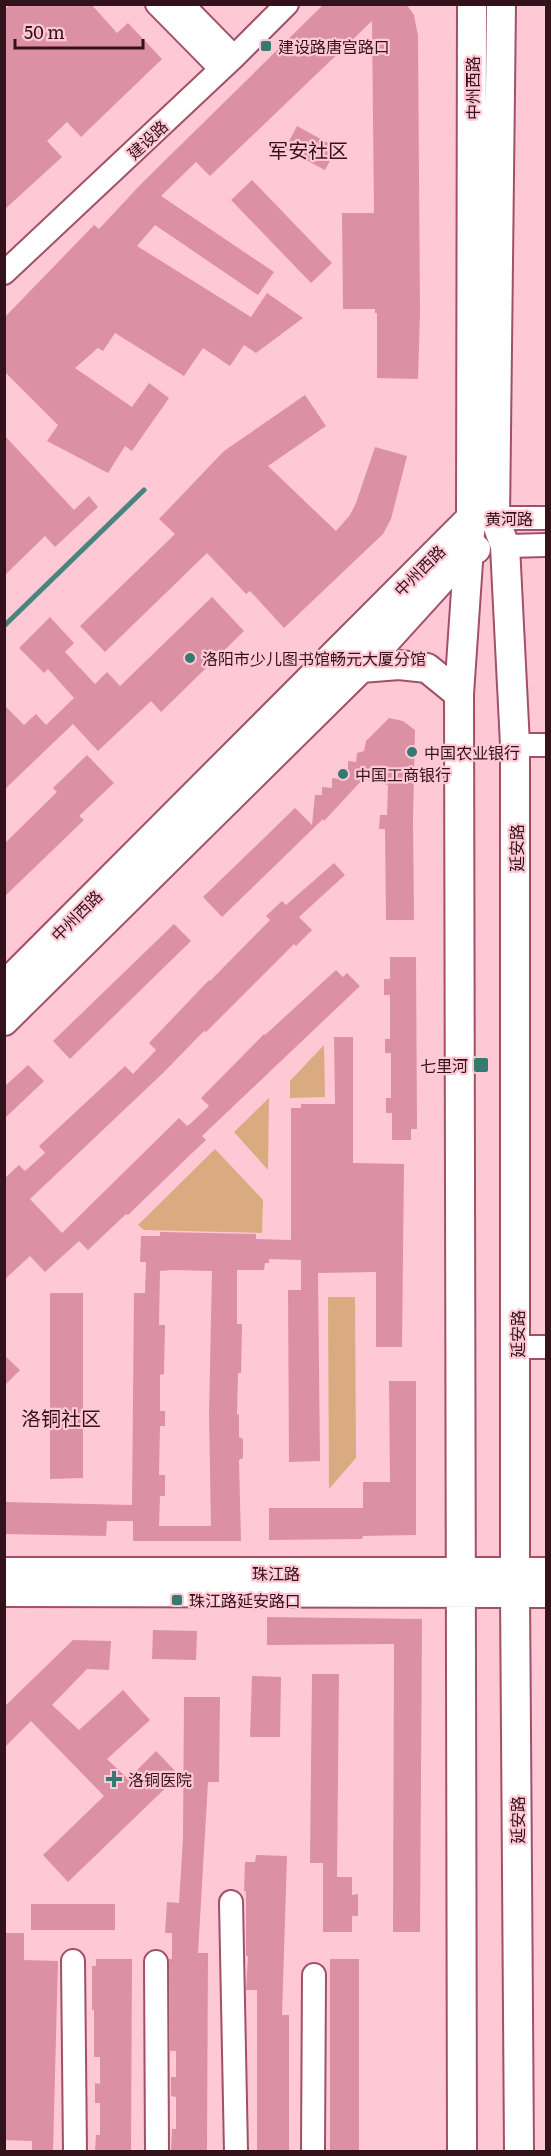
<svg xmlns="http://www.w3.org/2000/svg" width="551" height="2156" font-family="Literata,'Noto Sans SC',serif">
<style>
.green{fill:#daaa80}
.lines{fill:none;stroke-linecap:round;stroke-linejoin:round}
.stream{stroke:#49847d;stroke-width:5}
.building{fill:#dc90a4;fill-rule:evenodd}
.minor-casing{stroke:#a05168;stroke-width:26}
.major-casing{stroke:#a05168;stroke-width:32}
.minor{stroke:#fff;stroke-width:22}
.major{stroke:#fff;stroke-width:28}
.poi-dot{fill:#357a70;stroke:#ffc8d5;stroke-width:2}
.labels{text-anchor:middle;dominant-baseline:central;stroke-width:4.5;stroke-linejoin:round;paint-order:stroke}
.poi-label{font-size:16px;fill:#33121c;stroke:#ffc8d5;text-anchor:start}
.street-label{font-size:16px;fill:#33121c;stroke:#ffc8d5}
.quarter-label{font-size:20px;fill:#33121c;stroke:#ffc8d5}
</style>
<rect width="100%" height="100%" fill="#ffc8d5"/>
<path class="green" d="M324,1045L325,1097L290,1098V1081Z
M269,1098L268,1170L234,1132Z
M215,1149L263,1200L262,1233L144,1230L138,1225Z
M328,1297H355L356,1458L329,1489Z"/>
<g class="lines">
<path class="stream" d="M4,626L144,490"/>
</g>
<path class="building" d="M10,4H91L117,33L128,23L162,59L81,137L67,122L47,141L62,157L4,210V11Z
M324,4H406L414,15L418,36L420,313L418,379L377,378V313H375V309H343L342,213H374L372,21L210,176L196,162L161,196L274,272L258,295L155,225L137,246L251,317L267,293L303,318L256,353L244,345L230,366L203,348L184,376L115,333L103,351L98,348L75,368L132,407L149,383L169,398L132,451L125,446L108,473L47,441L58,425L4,371V318L94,225L99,229L142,183Z
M297,126L337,148L325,170L285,149Z
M252,180L332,263L311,283L231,200Z
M305,395L326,426L268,466L336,531L350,515L356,503L375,447L407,456L391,519L383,534L284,628L250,591L246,594L207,553L105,652L80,626L175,534L159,519L224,451Z
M4,435L74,510L89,496L98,507L55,547L45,536L4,576Z
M212,597L244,631L161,712L151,701L98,751L73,724L4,790V705L24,725L36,714L46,725L74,698L48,669L44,673L19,648L50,617L74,643L65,652L95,684L107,672L120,686Z
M389,718L403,721L415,730L413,820L414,920H386L385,829H379L380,815H387L388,785L363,779L324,821L323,819L222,917L203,897L295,808L312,825L315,795H322V787L332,788V778L339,779L340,770L348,771V761L356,762L357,753L364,751L366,741Z
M87,755L114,783L79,816L84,820L4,897V844L57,792L53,788Z
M334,863L345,875L299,917L312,930L296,946L294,944L206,1032L204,1031L163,1073L30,1199L62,1233L179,1118L187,1126L190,1124L209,1106L201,1098L264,1034L265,1035L336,970L343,977L347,973L360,986L202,1136L206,1140L190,1155L128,1215L126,1214L88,1250L79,1241L45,1272L30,1256L4,1280V1179L19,1165L25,1171L45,1153L39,1146L125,1066L133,1074L156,1050L149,1043L191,999L209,980L210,981L270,920L266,916L282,901L286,905Z
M174,924L191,941L70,1059L53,1041Z
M390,957H416L417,1129H411V1140H392V1113H386V1098H391V1053H385V1039H390V995H384V979H390Z
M334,1037H353V1163L404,1164L402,1347H376V1272L318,1273L320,1461L289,1462L288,1290H301V1260L269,1259V1263H265L264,1270H237V1324H242L241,1373H238L237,1415L239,1414V1437L243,1439V1458L239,1460L241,1541H133V1521H107L106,1536L4,1534V1502L132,1505L134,1293H145L146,1262H140L141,1236H160V1232L256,1234V1239L291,1240V1108H301V1104H335ZM172,1270L212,1271L209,1415L211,1526H159L160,1496H165V1475H159L160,1426H165V1411H160V1375L164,1374L165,1325H159L160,1271Z
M28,1065L44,1081L4,1119V1087Z
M50,1293H83V1478L50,1479Z
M4,1355L20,1370L4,1386Z
M389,1381H416V1535L363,1536L362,1539L269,1540V1508H363V1482H390Z
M267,1617L422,1619L420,1932H393L394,1644L267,1645Z
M153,1630L197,1631L196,1660L152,1659Z
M73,1640L111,1641L109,1670L87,1669L52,1705L79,1730L123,1690L150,1720L107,1759L128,1779L156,1751L179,1775L68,1882L43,1855L104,1796L31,1721L4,1748V1707Z
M312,1674H339L337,1877H352V1895L358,1894V1916H352V1932H323V1863H310Z
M252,1676L281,1677L280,1737H250Z
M184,1697H220L219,1782H208L198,1953H208L207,2151H171L172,2129H176V2097L171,2096V2077H176V2051H170L169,1959H172V1933H165L167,1902L179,1903L183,1839Z
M256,1855L287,1856L282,2015H289V2151H257V1990H246L248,1956H246V1891H244L245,1862H255Z
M31,1904H115V1930H31Z
M4,1933H24V1960L58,1961L53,2151H32V2141L4,2140Z
M96,1959H132L131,2151H95L96,2135H100V2103H95V2083L100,2084V2057H94V2010H92V1966H96Z
M330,1959H359V2151H330Z"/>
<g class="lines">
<defs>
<path id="minor" d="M157,4L221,69
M182,4L234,57
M4,273L234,57L287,4
M479,518H546
M505,546L546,545
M515,745H546
M517,1347H546
M231,1902L236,2152
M73,1961L75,2152
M156,1962L157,2152
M313,2152L314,1975"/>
<path id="major" d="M501,4L495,519L505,546L515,745V1593L519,2152
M361,668L399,665L427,668L459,694
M4,986L471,518
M4,1021L361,668L469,549H476
M4,1572H546
M4,1592L546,1593
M462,2152L459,694L471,518L472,4"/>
</defs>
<use href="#minor" class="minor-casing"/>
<use href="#major" class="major-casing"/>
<use href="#minor" class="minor"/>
<use href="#major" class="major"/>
</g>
<g class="poi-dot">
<rect x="260" y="40" width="12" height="12" rx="3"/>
<circle cx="190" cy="658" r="6"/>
<circle cx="412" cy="752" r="6"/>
<circle cx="343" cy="774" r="6"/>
<rect x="473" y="1057" width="16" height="16" rx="3"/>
<rect x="171" y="1594" width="12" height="12" rx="3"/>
<path d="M111 1770h6v6h6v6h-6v6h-6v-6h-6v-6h6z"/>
</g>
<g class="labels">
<g class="poi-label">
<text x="278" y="46">建设路唐宫路口</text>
<text x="202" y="658">洛阳市少儿图书馆畅元大厦分馆</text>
<text x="424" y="752">中国农业银行</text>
<text x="355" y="774">中国工商银行</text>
<text x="468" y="1065" text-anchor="end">七里河</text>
<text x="189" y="1600">珠江路延安路口</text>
<text x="128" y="1779">洛铜医院</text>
</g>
<g class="street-label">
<text transform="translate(472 88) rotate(-90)">中州西路</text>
<text transform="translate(147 139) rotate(-43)">建设路</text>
<text x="509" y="518">黄河路</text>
<text transform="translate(419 570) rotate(-45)">中州西路</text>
<text transform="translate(516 848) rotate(-90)">延安路</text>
<text transform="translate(76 915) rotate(-45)">中州西路</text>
<text transform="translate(517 1334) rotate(-90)">延安路</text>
<text x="276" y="1573">珠江路</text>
<text transform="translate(517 1820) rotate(-90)">延安路</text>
</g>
<g class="quarter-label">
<text x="308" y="149">军安社区</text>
<text x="61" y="1417">洛铜社区</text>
</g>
</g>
<rect width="551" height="2156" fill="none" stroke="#33121c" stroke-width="12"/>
<path d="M15 39v9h128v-9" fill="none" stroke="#33121c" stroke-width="3"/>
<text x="24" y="39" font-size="18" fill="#33121c" stroke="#ffc8d5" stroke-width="4.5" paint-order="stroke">50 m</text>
</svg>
